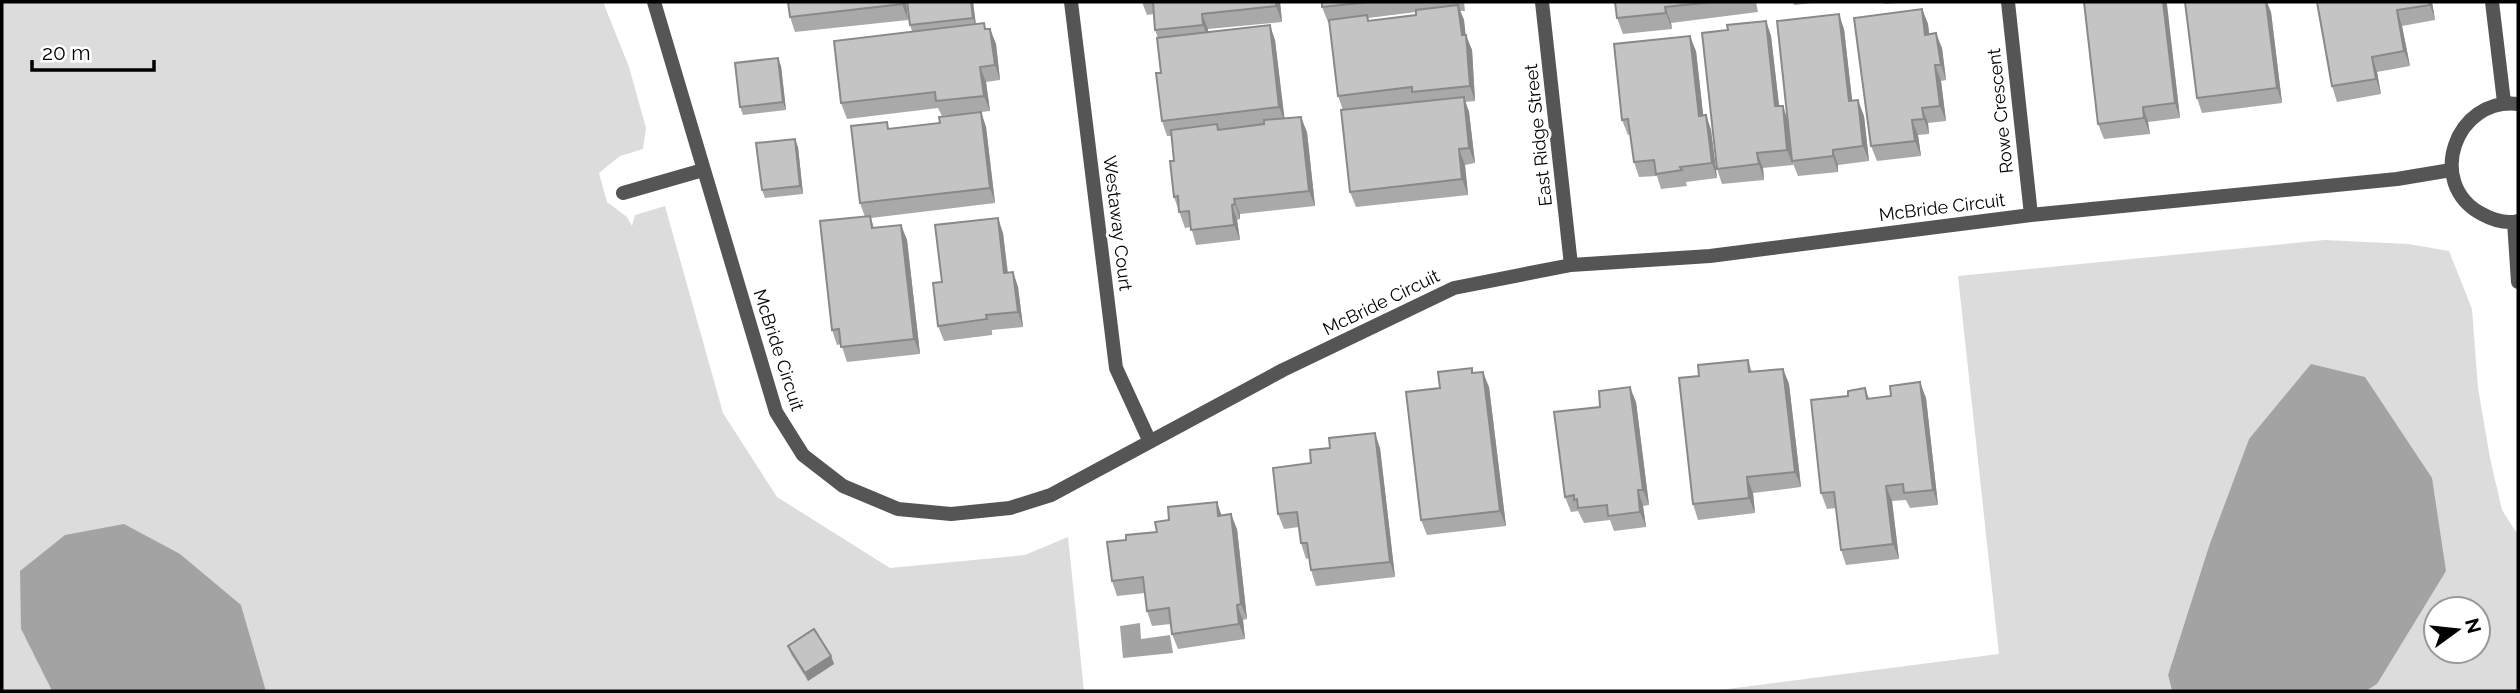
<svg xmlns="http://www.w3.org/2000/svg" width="2520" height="693" font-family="Raleway,sans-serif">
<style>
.green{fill:#dcdcdc;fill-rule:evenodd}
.water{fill:#a3a3a3}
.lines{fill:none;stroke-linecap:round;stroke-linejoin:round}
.street{stroke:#555;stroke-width:14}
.wall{fill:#a9a9a9;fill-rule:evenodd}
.shaded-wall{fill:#898989}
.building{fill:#c4c4c4;stroke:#898989;stroke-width:2}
.labels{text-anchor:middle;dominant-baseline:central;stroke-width:6;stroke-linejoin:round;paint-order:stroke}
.street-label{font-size:18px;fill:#000;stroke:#fff}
</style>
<rect width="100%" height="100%" fill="#fff"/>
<path class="green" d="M2,2H603L629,67L646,128L643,149L620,156L599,173L607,202L627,217L632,226L635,215L665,206L723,413L777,497L890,568L1025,555L1068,537L1084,691H266L241,605L21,629L52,691H2Z
M2325,240L2408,244L2449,251L2472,309L2478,388L2490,458L2502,510L2518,535V691H2366L2377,684L2249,439L2209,546L2168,675L2172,691H1712L1999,654L1958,276ZM2436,609H2478V651H2436Z"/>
<path class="water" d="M2311,364L2365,377L2432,478L2446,571L2377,684L2366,691H2172L2168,675L2209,546L2249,439Z
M124,524L180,554L241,605L266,691H52L21,629L20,571L65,535Z
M1140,623L1141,639L1170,635L1173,653L1123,658L1120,626Z"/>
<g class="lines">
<path class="street" d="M654,2L776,412L803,455L843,486L898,509L951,514L1010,508L1051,495L1283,370L1454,288L1571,265L1710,256L2031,215L2397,179L2451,170
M1071,2L1116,368L1150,442
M1542,2L1571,265
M2008,2L2031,215
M2492,2L2504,102
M2518,104C2455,97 2425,184 2482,214C2493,220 2506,224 2518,221
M623,193L703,170
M2514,222L2518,282"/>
</g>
<path class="wall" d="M906,2L908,20L795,32L790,17Z
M973,2L976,24L984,23L986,29H990L996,44L1000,80L986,82L990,111L981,112L986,127L995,203L871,218L874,228L901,225L907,240L920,354L847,362L841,344L837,345L832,330L865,217L860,203L890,129L940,123L971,113L942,116L938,108L847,119L841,103L912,31L910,25Z
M1142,2H1280L1282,22L1208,29V32L1275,40L1284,118L1307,132L1315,206L1240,214V219L1237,220L1240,240L1196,245L1191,227L1185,228L1174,197V161L1171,136H1167L1162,121L1161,73L1158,38L1155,30L1154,14L1147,15Z
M1322,2H1464L1465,11H1460L1464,20L1465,35L1472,50L1475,101L1465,102L1469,112L1475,163L1465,165L1468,195L1356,207L1350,192L1343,110L1338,96L1329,22H1328L1322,7ZM1416,12V15L1369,21L1368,18Z
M1615,2H1756L1758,12L1671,23L1672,29L1623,34L1617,18Z
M1793,2H1821L1794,5Z
M1884,2H1908L1885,4Z
M2084,2H2166L2180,118L2148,122L2150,134L2104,139L2098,124Z
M2317,2H2432L2435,20L2402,26L2410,66L2377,72L2381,94L2337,102L2332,86Z
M1922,9L1928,24L1929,34L1942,48L1946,80L1941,81L1946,121L1928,123L1929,134L1918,135L1921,156L1877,161L1871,146Z
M2271,12L2282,103L2202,113L2197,98Z
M1766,21L1771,36L1779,106L1788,120L1844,29L1852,101L1864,116L1869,161L1838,165V172L1798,176L1792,161L1793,165L1763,168L1764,180L1722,184L1717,169L1728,30Z
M1696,51L1703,115H1706L1711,130L1717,178L1686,182L1687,186L1661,189L1657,176L1639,177L1634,162L1630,134L1628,135L1622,120Z
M781,66L786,110L743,115L740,107Z
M798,147L803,194L765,198L762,190Z
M1003,233L1008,272H1013L1018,287L1023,327L992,330V335L944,341L938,326L942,282Z
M1748,360L1752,372L1783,369L1789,384L1801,487L1753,493L1755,513L1698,520L1693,504L1699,376Z
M1474,373L1489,387L1506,526L1427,535L1421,520L1440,388Z
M1865,388L1869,398H1926L1938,505L1910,508L1906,500L1892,501L1899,559L1846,565L1841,550L1836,508L1827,509L1821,493L1848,396Z
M1636,402L1649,505L1643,506L1646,527L1614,531L1610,520L1584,523L1578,511L1571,512L1565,497Z
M1380,448L1395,577L1316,586L1311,570L1309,558L1306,559L1301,543L1299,527L1284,529L1278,514L1311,463Z
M1217,502L1221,515L1237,529L1247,619L1243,620L1245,639L1178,649L1172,634L1171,624L1152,626L1147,611L1145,593L1117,596L1112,581L1126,540L1157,532L1169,520Z
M788,646L831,656L834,664L808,681L791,654Z"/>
<path class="shaded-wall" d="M902,2H906L908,20L902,4Z
M971,2H973L976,27L973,18Z
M1276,2H1280L1282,22L1276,6Z
M2163,2H2166L2167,4L2180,118L2175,103Z
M2266,2H2267L2271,12L2282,103L2277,88Z
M2429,2H2432L2435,20Z
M1458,5L1464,20L1467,46L1466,35L1472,50L1475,101L1470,86Z
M1665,7L1671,23L1672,29L1666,13Z
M1922,9L1928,24L1931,50L1925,35Z
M2397,10L2402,26L2410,66L2404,51Z
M1202,14L1208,29L1209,40L1203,25Z
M1839,14L1844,29L1854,116L1849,101Z
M1766,21L1771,36L1781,122L1775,106Z
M1270,25L1275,40L1285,122L1279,107Z
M990,29L996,44L1000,80L995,65Z
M1936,33L1942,48L1946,80L1941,65Z
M1690,36L1696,51L1705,131L1699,116Z
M2372,57L2377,72L2381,94L2376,79Z
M778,58L781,66L786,110L783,102Z
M1935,65L1941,81L1946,121L1940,106Z
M980,67L986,82L990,111L984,96Z
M1464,97L1469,112L1475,163L1469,148Z
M1858,100L1864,116L1869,161L1863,146Z
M1783,106L1788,121L1793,165L1787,150Z
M2143,107L2148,122L2150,134L2144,118Z
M1922,108L1928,123L1929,134L1924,119Z
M981,112L986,127L995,203L990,188Z
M1706,115L1711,130L1717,178L1712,163Z
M1301,117L1307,132L1315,206L1309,191Z
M1912,120L1918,135L1921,156L1915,141Z
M795,139L798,147L803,194L800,186Z
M1459,149L1465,165L1468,195L1462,179Z
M1833,150L1838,165V172L1833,156Z
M1757,153L1763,168L1764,180L1759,164Z
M1234,199L1240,214V219L1235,204Z
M1232,205L1237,220L1240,240L1234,225Z
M998,218L1003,233L1009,288L1004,273Z
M901,225L907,240L920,354L914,339Z
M1013,272L1018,287L1023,327L1018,312Z
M1783,369L1789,384L1801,487L1795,472Z
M1483,372L1489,387L1506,526L1500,511Z
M1920,382L1926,398L1938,505L1933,490Z
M1630,387L1636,402L1649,505L1643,490Z
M1375,433L1380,448L1395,577L1390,562Z
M1747,477L1753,493L1755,513L1749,498Z
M1886,486L1892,501L1899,559L1893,544Z
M1638,490L1643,506L1646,527L1640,512Z
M1217,502L1222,517L1218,516Z
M1231,514L1237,529L1247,619L1241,604Z
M1237,605L1243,620L1245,639L1239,624Z
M831,656L834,664L808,681L805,673Z"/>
<path class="building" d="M788,2H902V4L790,17Z
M907,2H971L973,18L910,25Z
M1153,2H1276V6L1202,14L1203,25L1155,30Z
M1322,2H1370L1322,7Z
M1615,2H1713L1665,7L1666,13L1617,18Z
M2084,2H2163L2175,103L2143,107L2144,118L2098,124Z
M2185,2H2266L2277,88L2197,98Z
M2317,2H2429L2430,5L2397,10L2404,51L2372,57L2376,79L2332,86Z
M1458,5L1462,35H1466L1470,86L1412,92V87L1338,96L1329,20L1367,15L1368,21L1416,15V10Z
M1922,9L1925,35L1936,33L1941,65H1935L1940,106L1922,108L1924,119L1912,120L1915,141L1871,146L1854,18Z
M1839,14L1849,101L1858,100L1863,146L1833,150V156L1792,161L1777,21Z
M1766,21L1775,106H1783L1787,150L1757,153L1759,164L1717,169L1702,33L1728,30L1727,25Z
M984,23L985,29H990L995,65L980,67L984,96L936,101L935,92L841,103L834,41Z
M1270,25L1279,107L1162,121L1156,73H1161L1157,38Z
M1690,36L1699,116L1706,115L1712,163L1680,167L1682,170L1656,174L1654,160L1634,162L1628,119L1622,120L1614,44Z
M778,58L783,102L740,107L735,63Z
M1464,97L1469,148L1459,149L1462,179L1350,192L1341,110Z
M981,112L990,188L860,203L851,126L887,122L888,129L940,123L939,117Z
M1301,117L1309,191L1234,199L1235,204L1232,205L1234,225L1191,230L1189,211L1179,212L1178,196L1174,197L1170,161H1174L1171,130L1217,124L1218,130L1264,124V120Z
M795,139L800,186L762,190L756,143Z
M870,216L872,228L901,225L914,339L841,347L839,329L832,330L820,221Z
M998,218L1004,273L1013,272L1018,312L986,315L987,319L938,326L933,283L942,282L935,225Z
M1748,360L1749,372L1783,369L1795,472L1747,477L1749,498L1693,504L1679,378L1699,376L1698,365Z
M1472,368V373L1483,372L1500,511L1421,520L1406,392L1440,388L1438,372Z
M1920,382L1933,490L1904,493L1903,484L1886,486L1893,544L1841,550L1834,492L1821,493L1811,400L1848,396V391L1865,388L1867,399L1891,396L1890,386Z
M1630,387L1643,490H1638L1640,512L1608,516L1607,505L1578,508L1577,499L1574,500V495L1565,497L1554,412L1600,407L1599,391Z
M1375,433L1390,562L1311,570L1307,543H1301L1297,512L1278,514L1273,468L1311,463L1310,450L1330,448L1329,438Z
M1217,502L1218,516L1231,514L1241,604L1237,605L1239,624L1172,634L1169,608L1147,611L1143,577L1112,581L1107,542L1126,540V535L1157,532L1155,522L1169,520L1168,507Z
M814,629L831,656L805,673L788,646Z"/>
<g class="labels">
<g class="street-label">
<text transform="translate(2000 111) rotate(-96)">Rowe Crescent</text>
<text transform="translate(1538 135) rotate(-96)">East Ridge Street</text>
<text transform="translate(1942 207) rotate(-7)">McBride Circuit</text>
<text transform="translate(1118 223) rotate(83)">Westaway Court</text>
<text transform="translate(1381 302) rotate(-26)">McBride Circuit</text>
<text transform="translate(779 350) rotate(72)">McBride Circuit</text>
</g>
</g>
<rect width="2520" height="693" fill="none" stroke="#000000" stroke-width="7"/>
<g transform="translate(2457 630) rotate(75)"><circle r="33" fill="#ffffff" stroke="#999999" stroke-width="2"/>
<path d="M0-5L12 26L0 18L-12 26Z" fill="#000000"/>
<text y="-10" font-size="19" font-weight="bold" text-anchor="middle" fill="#000000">N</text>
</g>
<path d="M32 60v10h122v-10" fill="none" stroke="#000000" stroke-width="3.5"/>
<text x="42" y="60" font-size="21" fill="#000000" stroke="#ffffff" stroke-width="5" paint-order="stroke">20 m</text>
</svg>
